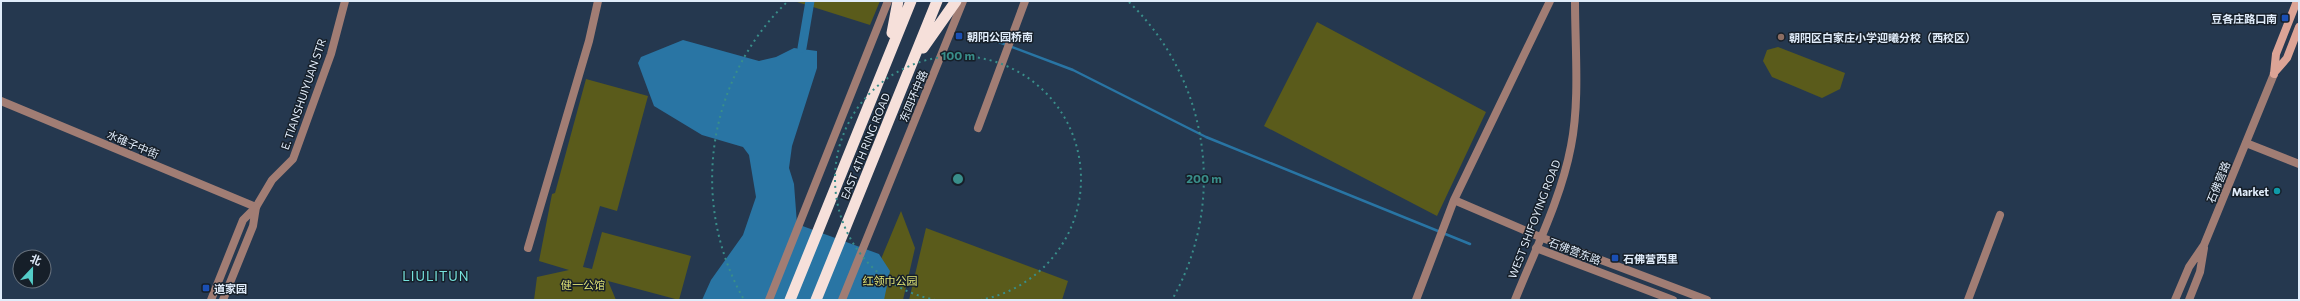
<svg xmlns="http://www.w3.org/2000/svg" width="2300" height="301" font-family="Commissioner,'Noto Sans SC',sans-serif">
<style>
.green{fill:#5a5b1b}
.water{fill:#2975a4}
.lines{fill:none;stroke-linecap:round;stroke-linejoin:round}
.stream{stroke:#2975a4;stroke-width:2.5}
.canal{stroke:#2975a4;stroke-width:9}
.minor{stroke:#a17d74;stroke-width:8}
.tertiary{stroke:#a17d74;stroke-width:8}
.secondary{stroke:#dca496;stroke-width:8}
.trunk{stroke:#f6e0da;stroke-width:11}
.ring{fill:none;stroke:#398e8a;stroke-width:2;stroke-dasharray:2 4}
.transit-dot{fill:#1a4fb4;stroke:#161f29;stroke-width:1.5}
.education-dot{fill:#8d6e63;stroke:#161f29;stroke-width:1.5}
.culture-dot{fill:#0f9aa8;stroke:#161f29;stroke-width:1.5}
.labels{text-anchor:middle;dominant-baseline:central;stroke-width:3;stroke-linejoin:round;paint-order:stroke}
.poi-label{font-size:11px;font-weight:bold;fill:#e0ecfa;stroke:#161f29;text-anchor:start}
.street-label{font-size:11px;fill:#e0ecfa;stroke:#161f29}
.park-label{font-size:11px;fill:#e0e374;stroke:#161f29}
.quarter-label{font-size:13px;letter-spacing:1px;fill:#77e3dd;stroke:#161f29}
.centre{fill:#398e8a;stroke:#161f29;stroke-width:2}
.ring-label{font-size:12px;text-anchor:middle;font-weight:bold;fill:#398e8a;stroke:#161f29;stroke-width:3;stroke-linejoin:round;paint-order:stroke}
</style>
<rect width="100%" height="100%" fill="#25384f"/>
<path class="green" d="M794,1H880L870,25Z
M1317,22L1486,112L1437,216L1264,126Z
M1778,47L1845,73L1840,89L1822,98L1772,77L1763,61L1767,50Z
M586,79L648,96L617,211L600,206L583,267L592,269L602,232L691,256L679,300L608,281L616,300H534L537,277L569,270L539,261L552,194L555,193Z
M901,211L915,248L903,300H864Z
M926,228L1068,281L1062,300H909Z"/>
<path class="water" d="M683,40L759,61L776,57L794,48L817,51V68L792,146L789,168L794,184L797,224L879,254L890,271L884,300H702L711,280L743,235L756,197L749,155L743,147L702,135L654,106L638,63L641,57Z"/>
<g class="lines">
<path class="stream" d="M996,41L1073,70L1206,137L1470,244"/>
<path class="canal" d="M802,48L810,1"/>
<path class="minor" d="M1,101L256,207L272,180L293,159L331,54L345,1
M978,128L1025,1
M2246,143L2299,164
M1454,200L1540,237
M528,248L589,41L598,1
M1416,300L1454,200L1550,1
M1968,300L2000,215"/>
<path class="tertiary" d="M1540,237L1707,300
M1536,248L1673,300
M211,300L243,220L256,207
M223,300L253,226L256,207
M769,300L888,1
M842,300L963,1
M1515,300C1535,250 1561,199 1571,146C1580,101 1575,48 1575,1
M2175,300L2189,267L2204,245L2274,74
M2189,300L2200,272L2204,248"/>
<path class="secondary" d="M2274,73L2287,58L2299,27
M2274,74L2276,54L2297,1"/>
<path class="trunk" d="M892,33L898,1
M923,48L956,1
M790,300L911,1
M816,300L937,1"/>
</g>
<g class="ring">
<path d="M936 300A123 123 0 1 1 980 300"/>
<path d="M743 298A246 246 0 0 1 787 2M1129 2A246 246 0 0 1 1173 298"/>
</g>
<g class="transit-dot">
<rect x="2281" y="14" width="8" height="8" rx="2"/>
<rect x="955" y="32" width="8" height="8" rx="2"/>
<rect x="1611" y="254" width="8" height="8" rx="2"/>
<rect x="202" y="284" width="8" height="8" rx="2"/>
</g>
<circle class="education-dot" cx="1781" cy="37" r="4"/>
<circle class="culture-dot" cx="2277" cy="191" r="4"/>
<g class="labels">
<g class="poi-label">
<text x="2277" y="18" text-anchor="end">豆各庄路口南</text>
<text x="967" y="36">朝阳公园桥南</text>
<text x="1789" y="37">朝阳区白家庄小学迎曦分校（西校区）</text>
<text x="2269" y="191" text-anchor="end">Market</text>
<text x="1623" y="258">石佛营西里</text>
<text x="214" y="288">道家园</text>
</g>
<g class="street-label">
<text transform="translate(303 94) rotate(-71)">E. TIANSHUIYUAN STR</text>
<text transform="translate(913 96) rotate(-67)">东四环中路</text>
<text transform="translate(133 144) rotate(23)">水碓子中街</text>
<text transform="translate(865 146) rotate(-68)">EAST 4TH RING ROAD</text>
<text transform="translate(2218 182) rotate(-68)">石佛营路</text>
<text transform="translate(1534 219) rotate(-69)">WEST SHIFOYING ROAD</text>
<text transform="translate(1575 251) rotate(21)">石佛营东路</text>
</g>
<g class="park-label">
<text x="890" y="280">红领巾公园</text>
<text x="583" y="284">健一公馆</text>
</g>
<g class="quarter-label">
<text x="436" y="276">LIULITUN</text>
</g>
</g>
<circle cx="958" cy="179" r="6" class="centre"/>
<g class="ring-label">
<text x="958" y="60">100 m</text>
<text x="1204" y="183">200 m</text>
</g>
<rect width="2300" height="301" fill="none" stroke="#e0ecfa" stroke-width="4"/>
<g transform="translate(32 269) rotate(22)"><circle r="19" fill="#161f29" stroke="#67717d"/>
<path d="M0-3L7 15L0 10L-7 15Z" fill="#54cdc8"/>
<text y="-6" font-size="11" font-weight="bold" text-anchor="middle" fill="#e0ecfa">北</text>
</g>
</svg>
